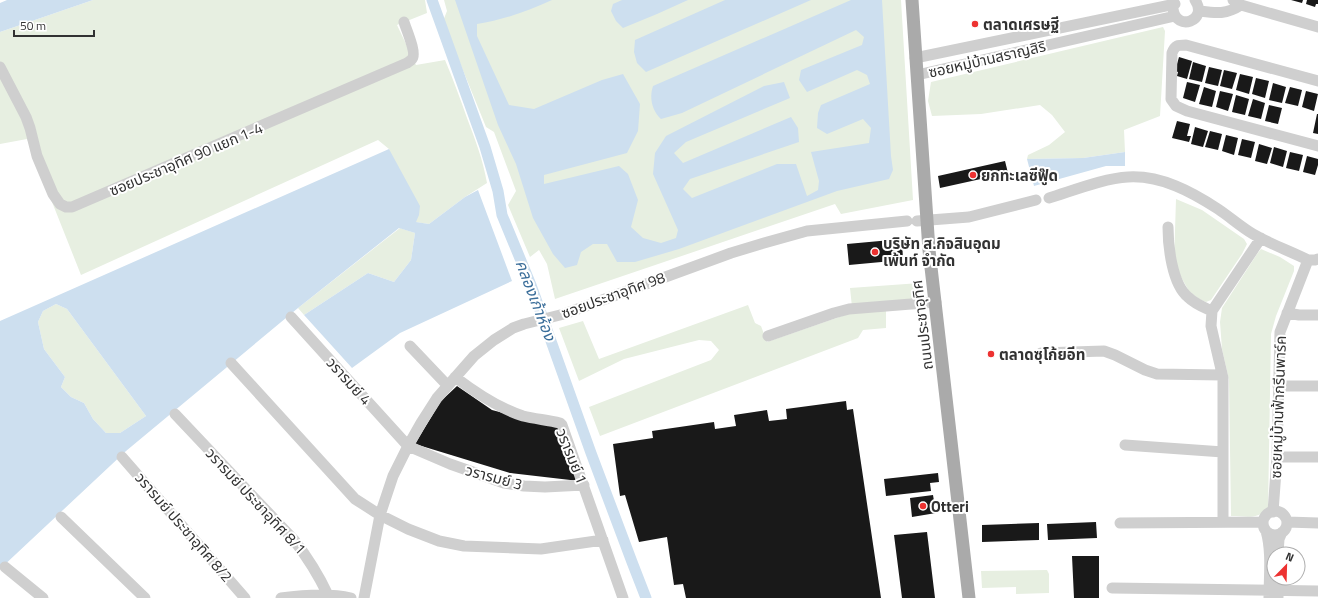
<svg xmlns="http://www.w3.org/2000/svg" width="1318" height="598" font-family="'Titillium Web','Noto Sans Thai',sans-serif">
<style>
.green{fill:#e7efe1}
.water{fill:#cddfef;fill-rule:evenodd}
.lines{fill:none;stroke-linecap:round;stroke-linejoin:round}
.canal{stroke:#cddfef;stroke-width:11}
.building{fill:#191919}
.minor{stroke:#cfcfcf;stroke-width:11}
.major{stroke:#aaa;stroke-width:13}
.poi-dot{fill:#ed3231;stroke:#fff;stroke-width:1.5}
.labels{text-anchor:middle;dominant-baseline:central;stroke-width:4;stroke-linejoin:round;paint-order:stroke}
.poi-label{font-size:15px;font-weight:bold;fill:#323232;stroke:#fff;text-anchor:start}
.street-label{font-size:15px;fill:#323232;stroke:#fff}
.water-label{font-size:16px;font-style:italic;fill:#3b6e9a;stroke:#fff}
</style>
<rect width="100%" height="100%" fill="#fff"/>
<path class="green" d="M93,0H425L427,13L397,25L416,65L445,60C453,79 460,98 467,118C475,139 483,160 487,183L465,197L429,224L415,222L389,149L378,140L81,275L27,139L0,144V32Z
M444,0H901L913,200L841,214L835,204L555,299L547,264L539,250L530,257L508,205L516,191L494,132L486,127L443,21L447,11Z
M1163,27L1165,31L1160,116L1124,130L1125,152L1083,158L1027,159L1028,155L1049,145L1065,132L1052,115L1040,105L981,114L932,116L928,101L931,82Z
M1176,199L1202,210L1244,239L1247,244L1242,254L1211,300L1206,302L1199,299L1189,291L1181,277L1174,263Z
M400,228L415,233L411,260L394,282L368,273L304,315L298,308Z
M1261,249L1280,257L1294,266V271L1276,316L1271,334L1268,509C1256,520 1246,516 1231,516L1229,380L1222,349L1220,322L1222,308L1257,254Z
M920,283L921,300L852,307L850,288Z
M56,304L67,309L146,416L120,433H106L93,419L84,403L71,397L61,387L65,377L44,349L38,322L43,311Z
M748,305L755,323L761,326L767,342L848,314L886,310V328L863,330L858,338L600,436L589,407L711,360L719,350L711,341L699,340L624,359L579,381L559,328L583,321L599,359Z
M1047,570L1049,574V593L1016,594V587L982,588L981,571Z"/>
<path class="water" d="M7,0H93L0,32V3Z
M455,0H552C528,11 503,20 477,24V36L509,105L534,109L602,80L623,74L640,104L638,131L627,153L544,175V184L619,166L628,174L638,200L631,227L643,238L661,243L676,238L678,230L653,174L655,153L666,136L764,86L784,82L790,98L686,142L674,153L683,163L791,117L798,128L799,142L690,179L683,189L692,198L777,164H796L807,196L818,190L819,181L811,152L869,143L871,128L863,119L827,134L817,128L818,113L821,105L870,84L867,75L857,70L807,92L799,80L801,70L862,45L864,37L856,30L682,113L661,119C652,111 649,98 653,86L851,0H882L891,156L893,170L889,179L837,191L679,249L635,262H617L607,244H593L581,252L577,265L565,268L553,254L533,218L516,164L498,125Z
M622,0H688L657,14L623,28L616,21L611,11L613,4Z
M725,0H811L646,72L637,63L634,52L635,40Z
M389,149L420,206L419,215L416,222L429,224L465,197L478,190L512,281L400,333L352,368L304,315L368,273L394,282L411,260L415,233L399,228L298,308L126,451L0,569V321ZM56,304L67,309L146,416L120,433H106L93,419L84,403L71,397L61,387L65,377L44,349L38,322L43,311Z
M1125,152V166H1106L1034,186L1027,159L1083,158Z"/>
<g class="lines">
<path class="canal" d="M432,0L485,147L498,191L502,215L531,285L591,453L632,562L646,598"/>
</g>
<path class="building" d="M1291,0H1303L1302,3Z
M1307,0H1318V4H1316L1315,7L1306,4Z
M1179,57L1192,61L1187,79L1177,76L1178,72L1175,71Z
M1193,62L1206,66L1202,82L1189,79Z
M1209,67L1222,70L1218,86L1205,83Z
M1224,70L1237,73L1232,89L1220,86Z
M1240,74L1253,77L1249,94L1236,90Z
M1256,78L1269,81L1265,98L1252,94Z
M1187,82L1200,85L1195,102L1183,98Z
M1273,83L1286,87L1282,103L1269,100Z
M1204,87L1216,91L1212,107L1199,104Z
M1290,87L1302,90L1298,106L1285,103Z
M1220,91L1233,94L1228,111L1216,107Z
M1306,91L1318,94L1314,111L1302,107Z
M1236,95L1249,99L1245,115L1232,112Z
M1253,99L1265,103L1261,119L1248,116Z
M1269,105L1282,108L1278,124L1265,121Z
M1317,114H1318V134L1313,133Z
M1177,121L1190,124L1187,136H1191L1189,142L1172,138Z
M1195,127L1208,131L1203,147L1191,144Z
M1210,131L1222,134L1218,150L1205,147Z
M1226,135L1238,138L1234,155L1222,151Z
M1242,139L1255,142L1251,158L1238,155Z
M1259,144L1272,148L1267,164L1255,161Z
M1274,147L1287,151L1283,167L1270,163Z
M1290,152L1303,155L1299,171L1286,168Z
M1307,156L1318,159V165L1315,175L1303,172Z
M1005,161L1008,173L940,188L938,176Z
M902,239L903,260L849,265L847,244Z
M457,386L492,410L558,427L579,481L510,473L415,444L441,401Z
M846,401L847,410L853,409L881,598H686L683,584L674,585L667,537L639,542L625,495L620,496L613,444L653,438L652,431L714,422L715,429L736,426L734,415L767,410L769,421L787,419L786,409Z
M938,473L939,482L930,483L931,491L886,496L884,479Z
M933,495L936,513L912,517L910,498Z
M1096,522L1097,538L1048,540L1047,524Z
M1039,523V540L982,542V525Z
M927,532L935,598H902L894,535Z
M1072,556H1099V598H1074Z"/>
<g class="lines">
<path class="minor" d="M1233,0L1241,5L1318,27
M1173,9C1176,32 1209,21 1195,0
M1199,11C1215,13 1226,15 1241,5
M915,58L1175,4
M0,67L26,117L30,128L37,156L53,194L60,204L66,207H72L407,63C408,62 412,60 412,59C417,53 406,29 404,22
M917,75L1175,16
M1318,81L1186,45C1178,45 1175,45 1172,53L1171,99L1176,106L1187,111L1318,146
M1049,198C1072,191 1105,178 1128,177C1161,175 1192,192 1218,209C1230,217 1241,227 1253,234C1270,244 1290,251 1308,260L1280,332L1277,457L1273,512
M917,221L969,217L1036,200
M1168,227C1168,246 1172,284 1188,297C1195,304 1203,307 1212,311
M1308,260H1315L1318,259
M1287,313L1299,315H1318
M291,317L408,446L450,464L504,483L524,486L545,487L584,485
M768,336L834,313L849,309L936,302
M410,346L448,386
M1041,353L1104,351L1115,355L1145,370L1157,374L1222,375
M231,363L355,499L380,515L408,529L439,541L464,546L541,549L603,540
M455,377C476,393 498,408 523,416C535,419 548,420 560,423L562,425L623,598
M1278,386H1318
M175,414L294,540C308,558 318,574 328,595
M1125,445L1223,452
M122,457L245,598
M1277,457H1318
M1263 523a12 12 0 1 1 24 0a12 12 0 1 1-24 0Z
M61,517L145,598
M1223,522V378L1211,326L1212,311L1261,238
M1287,522L1318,523
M1120,523L1263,522
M1266,531C1272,552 1269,576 1269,598
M1278,554L1279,539L1282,532
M5,567L43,598
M1112,588L1318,591
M1278,597V578
M281,598C304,595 329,593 351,598
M364,598L380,515L393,476L408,446L421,423L437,398L474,356L494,340L513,328L524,324L564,314L731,253L764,243L807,231L907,221"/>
<path class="major" d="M912,0L929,250L969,598"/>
</g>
<g class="poi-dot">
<circle cx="975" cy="24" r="4"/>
<circle cx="973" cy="175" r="4"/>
<circle cx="875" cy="252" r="4"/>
<circle cx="991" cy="354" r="4"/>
<circle cx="923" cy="506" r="4"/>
</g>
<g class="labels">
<g class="poi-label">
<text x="983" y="24">ตลาดเศรษฐี</text>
<text x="981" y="175">ยกทะเลซีฟู๊ด</text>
<text x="883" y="243">บริษัท ส.กิจสินอุดม<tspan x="883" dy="17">เพ้นท์ จำกัด</tspan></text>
<text x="999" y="354">ตลาดซุโก้ยอีท</text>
<text x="931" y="506">Otteri</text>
</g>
<g class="street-label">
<text transform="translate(987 59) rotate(-13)">ซอยหมู่บ้านสราญสิริ</text>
<text transform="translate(186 159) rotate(-23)">ซอยประชาอุทิศ 90 แยก 1-4</text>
<text transform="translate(613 295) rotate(-20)">ซอยประชาอุทิศ 98</text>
<text transform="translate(922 325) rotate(-97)">ถนนประชาอุทิศ</text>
<text transform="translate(349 381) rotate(48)">วรารมย์ 4</text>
<text transform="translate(1278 407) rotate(-88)">ซอยหมู่บ้านฟ้ากรีนพาร์ค</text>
<text transform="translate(572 456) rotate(68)">วรารมย์ 1</text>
<text transform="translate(494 477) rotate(15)">วรารมย์ 3</text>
<text transform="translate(256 501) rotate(47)">วรารมย์ ประชาอุทิศ 8/1</text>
<text transform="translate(184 527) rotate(49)">วรารมย์ ประชาอุทิศ 8/2</text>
</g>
<g class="water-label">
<text transform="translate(536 300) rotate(69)">คลองเก้าห้อง</text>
</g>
</g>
<g transform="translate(1286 566) rotate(23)"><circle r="19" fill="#ffffff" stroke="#adadad"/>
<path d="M0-3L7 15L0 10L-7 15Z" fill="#ed3231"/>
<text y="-6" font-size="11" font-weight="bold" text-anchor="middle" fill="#323232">N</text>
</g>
<path d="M14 30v6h80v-6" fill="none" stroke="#323232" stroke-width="2"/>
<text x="20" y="30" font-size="12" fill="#323232" stroke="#ffffff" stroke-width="3" paint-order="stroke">50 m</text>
</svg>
